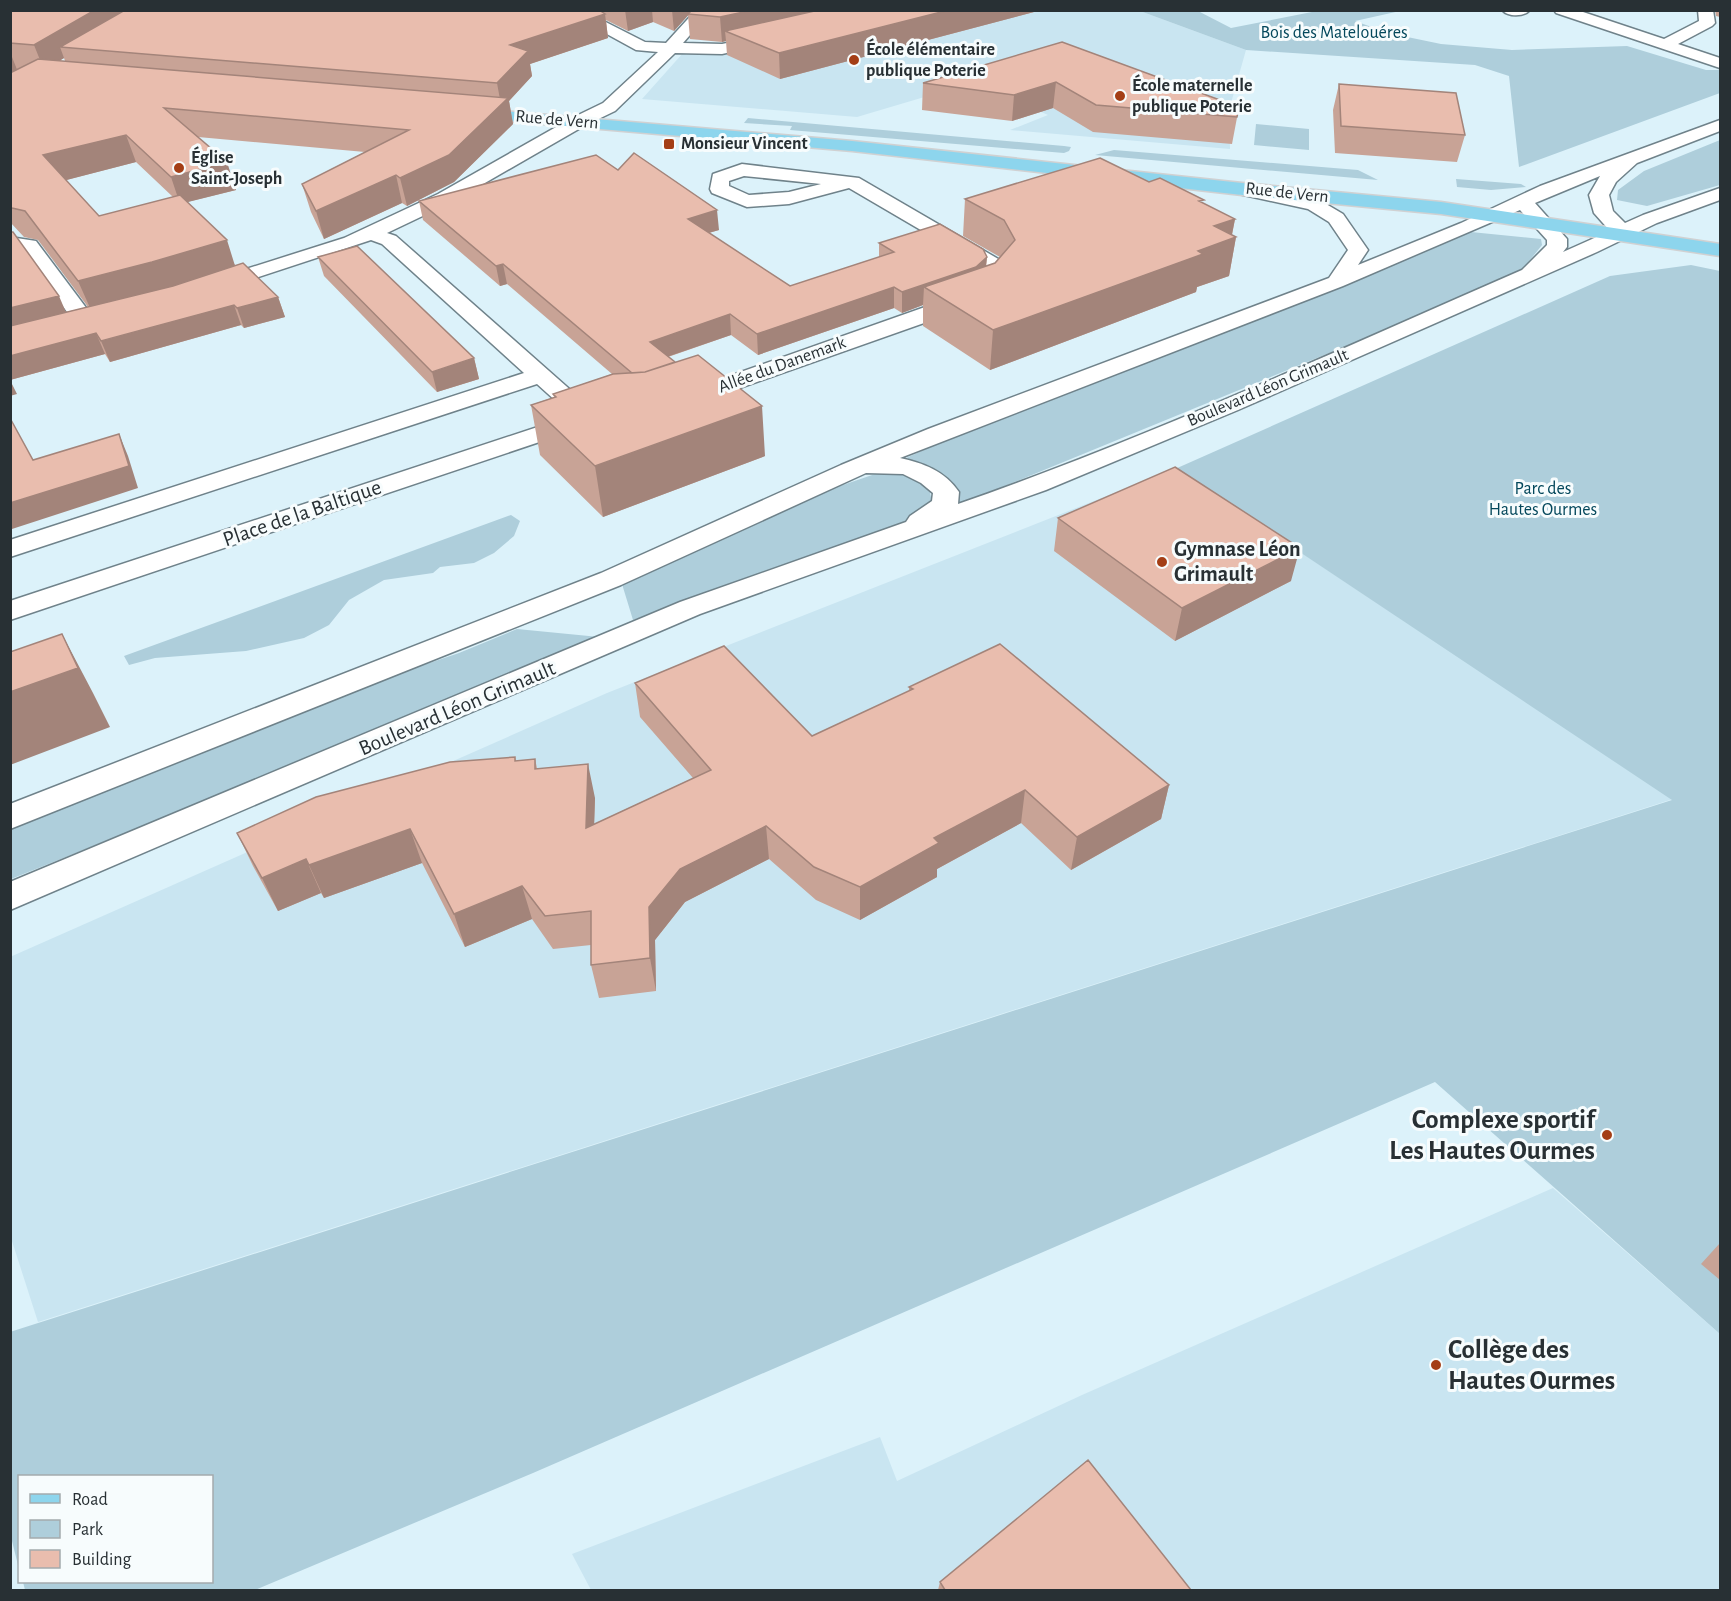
<svg xmlns="http://www.w3.org/2000/svg" width="1731" height="1601" font-family="'Alegreya Sans',sans-serif">
<style>
.built{fill:#c9e5f1}
.green{fill:#aecedb}
.lines{fill:none;stroke-linecap:round;stroke-linejoin:round}
.street-casing{stroke:#6f828a;stroke-width:3}
.secondary-casing{stroke:#6f828a;stroke-width:3}
.primary-casing{stroke:#d0d1d2;stroke-width:3}
.street{fill:#fff;fill-rule:evenodd}
.secondary{fill:#fff;fill-rule:evenodd}
.primary{fill:#8dd5ed;fill-rule:evenodd}
.wall{fill:#c8a396;fill-rule:evenodd}
.shaded-wall{fill:#a3847a}
.building{fill:#e9bdae;stroke:#a3847a;stroke-width:1.5}
.poi-dot{fill:#a43e16;stroke:#f7fcfd;stroke-width:2}
.labels{text-anchor:middle;dominant-baseline:central;stroke-width:6;stroke-linejoin:round;paint-order:stroke}
.far-park-label{font-size:18px;fill:#03475b;stroke:#f7fcfd}
.far-poi-label{font-size:18px;font-weight:bold;fill:#283034;stroke:#f7fcfd;text-anchor:start}
.far-street-label{font-size:18px;fill:#283034;stroke:#f7fcfd}
.street-label{font-size:22px;fill:#283034;stroke:#f7fcfd}
.poi-label{font-size:22px;font-weight:bold;fill:#283034;stroke:#f7fcfd;text-anchor:start}
.near-poi-label{font-size:27px;font-weight:bold;fill:#283034;stroke:#f7fcfd;text-anchor:end}
</style>
<rect width="100%" height="100%" fill="#dcf2fa"/>
<path class="built" d="M927,11H1140L1246,50L1229,110L1230,149L1010,130L1048,115L975,82L857,117L642,99L683,53L724,54Z
M1175,469L1673,799L38,1322L11,1238L10,957L607,693Z
M1553,1188L1720,1334V1590H591L572,1554L880,1437L897,1481L1082,1395Z"/>
<path class="green" d="M1140,11H1198L1231,28L1317,11H1400L1355,21L1388,33L1441,44L1512,50L1627,46L1706,70H1720V93L1519,167L1509,76L1475,65L1246,50Z
M748,118L1064,146L1071,147L1069,151L1064,153L790,130L792,126L744,123Z
M1256,124L1309,129V150L1254,145Z
M1720,140V185L1647,206L1617,200L1618,190L1644,171Z
M1114,150L1358,170L1378,180L1095,155Z
M1456,179L1521,184L1526,187L1491,190L1457,187Z
M1471,232L1541,239L1542,245L1522,270L1368,337L956,506L934,470L906,458L1004,414Z
M1691,265L1720,271V1334L1435,1082L533,1473L255,1590H25L23,1582H212V1476H20L19,1569L10,1533V1332L1672,800L1175,469L1610,276Z
M878,473L906,474L929,488L933,506L900,527L633,620L622,584L802,499Z
M511,515L520,521L514,536L494,553L474,563L440,567L433,573L384,580L349,600L329,625L304,638L246,651L155,658L129,665L124,656Z
M517,629L599,637L255,781L11,879V825L341,693L459,653Z"/>
<g class="lines">
<defs>
<path id="street" d="M563,10H582L645,42L666,43L696,10H712L683,43L722,44L771,34L779,39L776,42L722,54L675,53L615,111L584,126L452,202L387,233L396,236L583,401L604,410L607,415L604,420L590,421L587,426L10,620V601L574,415L567,411L537,384L10,557V540L524,373L382,244L371,240L219,290L212,292L205,290L201,286L205,282L344,238L438,194L572,118L603,103L658,52L636,50Z
M1502,10H1530C1524,17 1508,17 1502,10Z
M1554,10H1577L1664,39L1699,21L1698,10H1713L1715,23L1712,26L1678,44L1720,58V68L1556,13Z
M742,164L859,178L1000,260L1010,278L992,299L700,402L692,404L684,402L680,397L684,392L976,289L988,277L984,267L849,188L789,204L747,207L712,193L710,189L713,174ZM744,176L821,184L789,192L749,195L729,186V181Z
M10,237L36,241L96,321L93,326L85,328L77,326L23,250L10,249Z"/>
<path id="secondary" d="M1720,120V131L1637,163L1616,182L1609,195L1613,211L1625,223L1643,215L1720,188V200L1657,223L1597,252L1238,410L1046,490L700,614L10,910V882L680,602L906,522L910,516L932,501L933,493L921,483L903,474L866,473L621,585L10,829V804L601,573L841,465L928,429L1329,278L1348,250L1329,222L1308,209L1239,194L1237,190L1239,186L1246,184L1321,201L1343,214L1368,250L1358,265L1461,223L1540,186ZM1600,176L1589,195L1594,213L1610,231L1563,252L1567,247V239L1535,203ZM1520,210L1547,240V245L1522,270C1336,351 1150,437 958,504L959,492C945,471 923,463 900,458L1343,286Z"/>
<path id="primary" d="M467,108L852,141L1242,183L1441,202L1720,244V256L1441,214L1242,195L852,151L461,117L458,113L461,109Z"/>
</defs>
<use href="#street" class="street-casing"/>
<use href="#secondary" class="secondary-casing"/>
<use href="#primary" class="primary-casing"/>
<use href="#street" class="street"/>
<use href="#secondary" class="secondary"/>
<use href="#primary" class="primary"/>
</g>
<path class="wall" d="M10,10H1034V12L780,79L727,55L726,41L722,42L690,39L688,15L674,31L653,22L628,31L606,20L608,38L530,64L532,76L509,101L513,124L454,182L407,206L402,203L324,239L311,212L302,184L365,152L198,137L236,190L187,202L235,265L278,297L285,317L244,328L241,325L110,362L105,354L10,380V232L66,312L88,307L38,240L24,237L10,222ZM64,58L65,61H59ZM136,162L173,197L99,216L66,180Z
M1715,10H1720V17L1716,16Z
M1062,42L1239,107L1232,144L1093,132L1053,108L1012,121L922,110L923,83Z
M1339,84L1465,135L1457,162L1335,153L1333,110Z
M618,170L719,230L709,233L790,286L879,257V243L987,257L986,266L995,263L1000,257L963,236L965,199L1149,182L1203,203L1235,219L1232,235L1236,237L1229,276L1197,287L1196,292L990,370L923,326V305L902,313L894,308L758,355L731,335L668,357L765,456L603,517L540,455L531,405L554,397L553,394L612,374L507,284L500,286L423,220L419,201Z
M318,257L474,358L479,379L437,392L324,276Z
M1058,518L1291,581L1175,641L1054,551Z
M635,683L812,736L909,691V687L1169,785L1161,819L1071,870L1021,823L937,869V877L860,920L816,900L769,859L685,902L655,940L656,991L599,998L591,965V945L553,949L532,919L465,947L422,863L324,898L321,893L278,911L253,866L237,833L515,757L516,761L535,759L537,768L595,798L594,824L693,778L640,717Z
M1720,1243V1280L1701,1264Z
M940,1582L1191,1590H938Z"/>
<path class="shaded-wall" d="M95,10H129L60,47L64,58L44,70L34,45Z
M625,10H652L653,22L628,31Z
M672,10H693L674,31Z
M753,10H865L725,31L726,41L722,42L720,17Z
M949,10H1034V12L780,79L779,53Z
M605,14L608,38L530,64L532,76L509,101L513,124L454,182L407,206L400,178L501,105L497,83L510,45Z
M12,57L22,82L10,89V58Z
M1056,82L1053,108L1012,121L1014,95Z
M126,135L136,162L55,183L43,155Z
M227,162L236,190L180,204L171,177Z
M396,175L402,203L324,239L316,211Z
M717,210L719,230L690,238L688,219Z
M1235,219L1231,239L1236,237L1229,276L1197,287L1196,292L990,370L993,330L1214,226Z
M227,240L236,269L91,310L78,281Z
M987,257L985,276L924,287L923,305L902,313V292Z
M503,264L507,284L500,286L496,266Z
M894,287V308L758,355L757,334Z
M59,296L68,317L10,331V308Z
M278,297L285,317L244,328L237,308Z
M234,305L241,325L110,362L101,341Z
M730,314L731,335L652,362L650,342Z
M96,333L105,354L10,380V356Z
M474,358L479,379L437,392L432,372Z
M10,380L17,394L10,396Z
M762,406L765,456L603,517L595,466Z
M119,434L128,456L138,488L12,529L10,527V503Z
M1300,548L1291,581L1175,641L1182,608Z
M62,634L93,693L110,727L10,765V692Z
M588,764L595,798L593,861L586,828Z
M1169,785L1161,819L1071,870L1077,837Z
M1025,790L1021,823L937,869V877L860,920V887L934,838Z
M766,826L769,859L685,902L655,940L656,991L650,958L649,907L680,869Z
M410,829L422,863L324,898L309,865Z
M306,859L321,893L278,911L262,878Z
M522,886L532,919L465,947L454,914Z"/>
<path class="building" d="M10,10H95L34,45L10,43Z
M125,10H599L605,14L510,45L528,51L497,83L60,47Z
M692,10H753L720,17L688,14Z
M819,10H949L779,53L725,31Z
M1062,42L1239,107L1237,117L1096,105L1056,82L1014,95L923,83Z
M38,59L508,98L449,155L400,178L396,175L316,211L302,184L409,130L164,108L227,162L171,177L126,135L43,155L99,216L180,195L227,240L152,262L78,281L25,211L12,208L10,207V73Z
M1339,84L1456,93L1465,135L1341,126Z
M634,153L717,210L688,219L790,286L894,252L879,243L940,224L983,249L987,257L976,267L902,292L894,287L757,334L730,314L650,342L675,362L645,372L632,373L503,264L496,266L419,201L596,155L618,170Z
M1100,158L1149,182L1160,178L1204,200L1199,201L1235,219L1214,226L1236,237L1198,251L1203,254L993,330L924,287L995,263L1015,240L1004,220L965,199Z
M10,232H13L59,296L10,308Z
M357,246L474,358L432,372L318,257Z
M243,263L278,297L237,308L234,305L101,341L96,333L10,356V326L173,286Z
M698,355L762,406L595,466L531,405L556,397L553,394L613,374L645,372Z
M10,418L33,460L119,434L129,466L10,503Z
M1175,467L1300,548L1182,608L1058,518Z
M62,634L78,668L10,692V652Z
M1000,644L1169,785L1077,837L1025,790L934,838L939,843L860,887L814,867L766,826L680,869L649,907L650,958L591,965V911L545,916L522,886L454,914L410,829L309,865L306,859L262,878L237,833L316,797L450,762L515,757V761L535,759V769L588,764L586,828L711,770L635,683L724,646L812,736L913,689L909,687Z
M1088,1460L1191,1590H945L940,1582Z"/>
<g class="poi-dot">
<circle cx="854" cy="60" r="6"/>
<circle cx="1120" cy="96" r="6"/>
<rect x="663" y="138" width="12" height="12" rx="3"/>
<circle cx="179" cy="168" r="6"/>
<circle cx="1162" cy="562" r="6"/>
<circle cx="1607" cy="1135" r="6"/>
<circle cx="1436" cy="1365" r="6"/>
</g>
<g class="labels">
<g class="far-park-label">
<text x="1334" y="33">Bois des Matelouéres</text>
<text x="1543" y="489">Parc des<tspan x="1543" dy="21">Hautes Ourmes</tspan></text>
</g>
<g class="far-poi-label">
<text x="866" y="50">École élémentaire<tspan x="866" dy="21">publique Poterie</tspan></text>
<text x="1132" y="86">École maternelle<tspan x="1132" dy="21">publique Poterie</tspan></text>
<text x="681" y="144">Monsieur Vincent</text>
<text x="191" y="158">Église<tspan x="191" dy="21">Saint-Joseph</tspan></text>
</g>
<g class="far-street-label">
<text transform="translate(557 120) rotate(5)">Rue de Vern</text>
<text transform="translate(1287 193) rotate(6)">Rue de Vern</text>
<text transform="translate(782 365) rotate(-20)">Allée du Danemark</text>
<text transform="translate(1268 388) rotate(-23)">Boulevard Léon Grimault</text>
</g>
<g class="street-label">
<text transform="translate(302 513) rotate(-19)">Place de la Baltique</text>
<text transform="translate(457 708) rotate(-23)">Boulevard Léon Grimault</text>
</g>
<g class="poi-label">
<text x="1174" y="549">Gymnase Léon<tspan x="1174" dy="25">Grimault</tspan></text>
</g>
<g class="near-poi-label">
<text x="1595" y="1119">Complexe sportif<tspan x="1595" dy="31">Les Hautes Ourmes</tspan></text>
<text x="1448" y="1349" text-anchor="start">Collège des<tspan x="1448" dy="31">Hautes Ourmes</tspan></text>
</g>
</g>
<rect width="1731" height="1601" fill="none" stroke="#283034" stroke-width="24"/>
<rect x="18" y="1475" width="195" height="108" fill="#f7fcfd" stroke="#a4aaad" stroke-width="1.5"/>
<rect x="30" y="1494" width="30" height="9" fill="#8dd5ed" stroke="#a4aaad" stroke-width="1.5"/>
<text x="72" y="1505" font-size="18" fill="#283034">Road</text>
<rect x="30" y="1520" width="30" height="18" fill="#aecedb" stroke="#a4aaad" stroke-width="1.5"/>
<text x="72" y="1535" font-size="18" fill="#283034">Park</text>
<rect x="30" y="1550" width="30" height="18" fill="#e9bdae" stroke="#a4aaad" stroke-width="1.5"/>
<text x="72" y="1565" font-size="18" fill="#283034">Building</text>
</svg>
